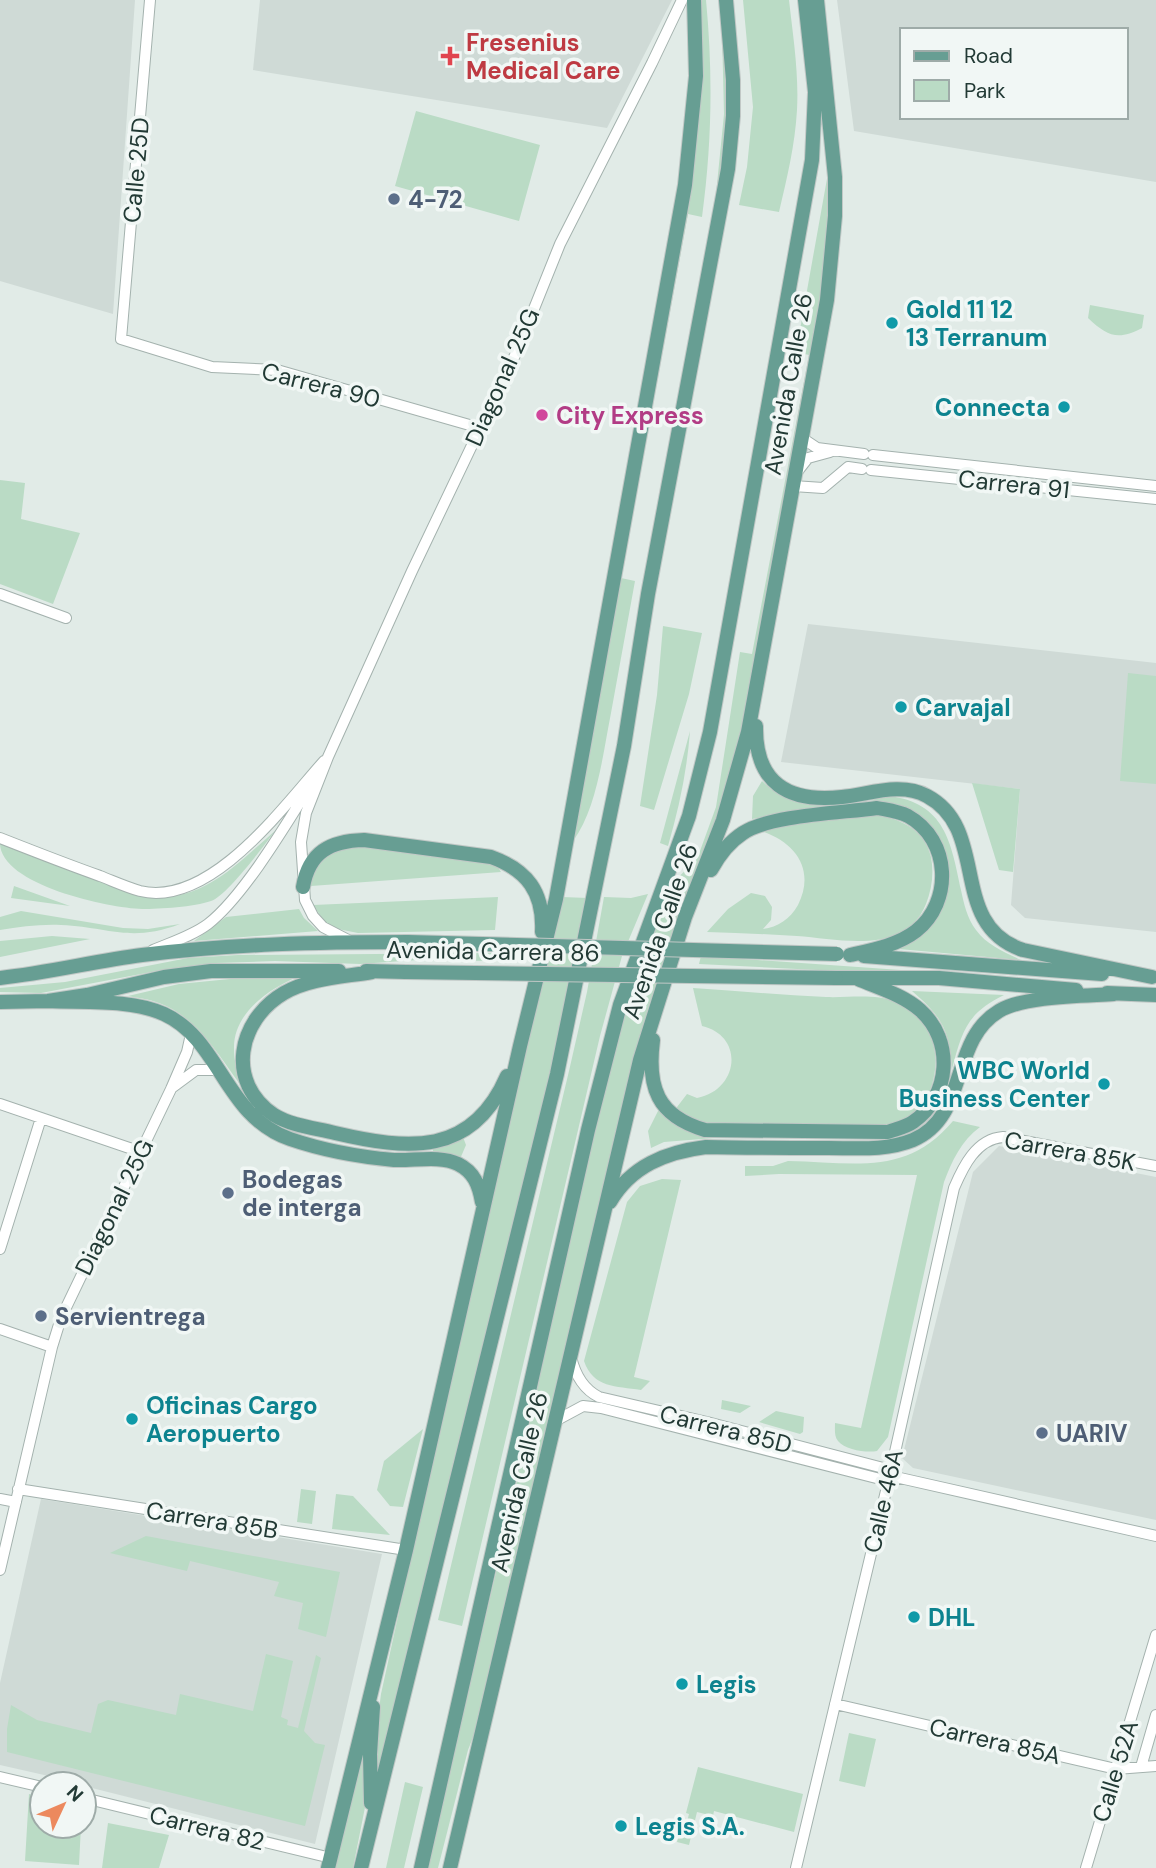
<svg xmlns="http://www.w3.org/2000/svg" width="1156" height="1868" font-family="'DM Sans',sans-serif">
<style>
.built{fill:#cfdad6;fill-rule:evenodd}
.green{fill:#badbc5}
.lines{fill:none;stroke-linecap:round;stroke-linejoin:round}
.minor-casing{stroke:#a4b2ae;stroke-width:12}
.major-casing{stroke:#c1c8c6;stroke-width:16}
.minor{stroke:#fff;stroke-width:10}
.major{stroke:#679e93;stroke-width:14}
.major-bridge-casing{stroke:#c1c8c6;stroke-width:16;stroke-linecap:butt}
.major-bridge{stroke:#679e93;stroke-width:14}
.health-dot{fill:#e0444e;stroke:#f1f7f5;stroke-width:2.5}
.service-dot{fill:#5c6f8a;stroke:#f1f7f5;stroke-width:2.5}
.culture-dot{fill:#0f9aa8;stroke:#f1f7f5;stroke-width:2.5}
.hotel-dot{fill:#d1479c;stroke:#f1f7f5;stroke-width:2.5}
.labels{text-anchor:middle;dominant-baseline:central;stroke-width:7;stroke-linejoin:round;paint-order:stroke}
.health-label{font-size:24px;font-weight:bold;fill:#be3a42;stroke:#f1f7f5;text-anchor:start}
.street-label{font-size:24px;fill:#223a35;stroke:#f1f7f5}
.service-label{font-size:24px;font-weight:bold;fill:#4e5e75;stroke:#f1f7f5;text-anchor:start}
.culture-label{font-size:24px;font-weight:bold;fill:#0d838f;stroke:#f1f7f5;text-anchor:start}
.hotel-label{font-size:24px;font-weight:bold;fill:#b23c85;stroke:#f1f7f5;text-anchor:start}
</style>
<rect width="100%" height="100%" fill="#e1ebe7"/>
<path class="built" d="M0,0H135L113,314L0,281Z
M260,0H672L607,128L253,70Z
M837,0H1156V182L854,131ZM902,30H1126V117H902Z
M808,624L1156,663V932L1025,918L1011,905L1020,789L781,762Z
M999,1146L1156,1177V1520L913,1468L902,1458L973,1172Z
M41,1499L382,1554L315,1844L84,1786V1784L0,1765V1683Z"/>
<path class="green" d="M699,0H706C713,73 712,144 702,217L688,214L621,578L635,581C627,625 619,669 611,713C603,753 597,809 573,841L591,744L611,612L687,199Z
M743,0H789C793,36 799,73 797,110C795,145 787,178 779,212L739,205L747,167L753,107Z
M722,33L729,84L719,194H716L724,114Z
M416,111L540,145L519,221L395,186Z
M830,162L831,219L825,282L744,732L721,812L676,923L524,1522L477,1727L468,1750L438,1868H427L514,1495L553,1306L617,1039L632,985L669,886L690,866L700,851L716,807L740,652L752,654L809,355L796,352Z
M1090,305L1144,315L1142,328C1118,341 1107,336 1088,318Z
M0,480L25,483L21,519L80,533L53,604L0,584Z
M663,626L702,633L689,694L654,810L640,806L657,695Z
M1128,673L1156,676V784L1120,781Z
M690,731C687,771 679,808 668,846L660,843Z
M762,781C784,802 805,804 834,806L752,819L753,796Z
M972,783L1020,789L1013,872L999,870Z
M889,796C945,803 951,842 961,890C964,904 967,918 976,930C987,945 1004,952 1021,960L899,949C942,925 939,906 946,862L899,806L870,800Z
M872,813C898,819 924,827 931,857C934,873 932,889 926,904C905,956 840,939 797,936C767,934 737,933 707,932L728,909L751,893L765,896L772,907L771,920L763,929C778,927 790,919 798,905C815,871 797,844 764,832L763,828Z
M276,830C264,845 227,896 211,901C194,907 160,909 142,909C109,908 0,885 0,843L137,896C201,905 231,869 276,830Z
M365,844L496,864L501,872L311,886C310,853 339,848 365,844Z
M14,886L70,906L11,898Z
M648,894L622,956L600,1036L462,1626L438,1620L569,1071L587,992L604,897L631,898Z
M498,897L495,930L358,933L333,928L324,921L313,905Z
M562,897L588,898L571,992L378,1781L377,1725L381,1694L481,1238Z
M299,909L304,918L318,931L194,941L226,917Z
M21,911L123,928L148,929L180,924C130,943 109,927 61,925C40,924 20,927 0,930V917Z
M52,936L90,939L0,957V941Z
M497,953V961L417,960L360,964L275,961L216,963L162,970L41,993L0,992V988L65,982L188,958L238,955Z
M701,956L915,971L817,970L699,964Z
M250,977H297C269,989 233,1013 234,1049C234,1060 237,1072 239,1083C217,1053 196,1016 159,1003C149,999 138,998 128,996L179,984Z
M693,988C737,991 782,995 826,997C848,998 876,993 895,1002C923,1015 939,1040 935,1070C932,1095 920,1114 898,1125L711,1127L674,1111L687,1094L697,1098C739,1090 745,1036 702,1026Z
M912,991L1004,995C967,1013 962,1031 952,1069C950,1030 941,1016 912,991Z
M659,1109C673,1127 691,1133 714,1138L664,1142L651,1148L648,1131Z
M953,1121L980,1127C961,1141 952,1161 944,1182L888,1437L877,1451C867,1453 845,1450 838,1441C834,1436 835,1429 835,1423L861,1428L917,1175L779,1174L745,1176V1166H773L788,1161C853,1162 906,1177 953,1121Z
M463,1137L466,1145L460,1159L433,1154V1149Z
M662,1179L681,1180L634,1377L650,1381L641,1390C616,1386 593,1388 584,1361L627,1202L640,1186Z
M722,1400L751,1406L740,1413L721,1409Z
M776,1411L804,1417L803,1432L800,1434L759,1422Z
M423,1429L403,1507L390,1506L377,1490L384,1461Z
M301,1489L316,1491L312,1524L297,1522Z
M336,1494L353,1496L390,1535L332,1529Z
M146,1536L340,1572L326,1637L298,1629L303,1603L274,1596L279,1582L190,1561L187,1571L110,1553Z
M266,1654L293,1661L281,1717L288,1720L287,1725L298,1728L316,1655L321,1658L304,1731L315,1743L325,1745L305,1826L7,1752V1729L11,1705L37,1720L91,1733L98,1704L108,1700L176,1715L180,1694L253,1711Z
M849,1733L876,1739L865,1787L839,1781Z
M366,1736L368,1792L353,1868H333Z
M698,1767L803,1794L794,1832L714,1811L713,1816L697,1812L689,1845L677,1842L681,1826H686L689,1814L686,1813Z
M405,1782L423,1787L404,1868H386Z
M29,1794L42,1797V1826H81L79,1865L25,1861Z
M108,1823L169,1835L159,1868H102Z"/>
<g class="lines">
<defs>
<path id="minor" d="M150,0L121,339L212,367L277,370L480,428
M802,438L817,448L864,454
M873,455L1156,486
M871,470L1156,499
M797,472L808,458L830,452
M793,486L823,488L848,467L862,469
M0,594L66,618
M0,838C33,851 66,864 100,876C113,881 126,887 140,891C210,908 283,807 324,761
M350,941L323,927L313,916L305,900L301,842L306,813L328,757L412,571L517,351L560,244L652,63L682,0
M153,950C172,942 192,936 208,924C244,896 287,823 312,783
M173,1087L196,1070H217
M0,1104L141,1152
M0,1249L41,1118
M0,1329L52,1347
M571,1357C575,1374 583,1389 599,1397L707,1422L891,1470L895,1474
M557,1420L583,1406L601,1408L888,1481L900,1478L1156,1536
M18,1489L406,1550
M0,1499L16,1502
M0,1570L52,1347L61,1318L171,1089L187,1052L191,1034
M835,1704L1116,1769L1156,1766
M1141,1767L1156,1715
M0,1777L42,1787
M84,1798L331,1858
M796,1868L891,1470L954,1188C963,1167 976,1139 1003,1137L1156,1166
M1086,1868L1156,1635"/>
<path id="major" d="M756,726C755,783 788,803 842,797C870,794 901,782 927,796C991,830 947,925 1023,950L1152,977
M711,870C719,855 729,842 743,833C770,815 842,813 877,808C887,810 898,811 908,816C951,840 953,902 916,931C898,945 872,950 850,955
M303,887C309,852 330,841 364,840L491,857C527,870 544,892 542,932
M864,956L1102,974
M366,971L406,972
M372,972C344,977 310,978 284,993C238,1020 225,1082 274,1115C292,1126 315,1128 335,1133C408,1150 472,1157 507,1076
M0,978C48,973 95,961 142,955C231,944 319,942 408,942
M836,978H939L1076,990
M1107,993L1156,995
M48,1001C85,1003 130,999 164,1014C221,1040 224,1116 290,1139C322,1150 361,1157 394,1160C414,1161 440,1155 458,1164C474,1172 479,1185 482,1202
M0,1002L48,1001L87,995L164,977L211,971H339
M653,1040C647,1087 657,1116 705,1130L888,1132C896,1129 906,1127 913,1122C951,1096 954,1040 920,1010C903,995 879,988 858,979
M610,1202C631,1166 666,1152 706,1147C746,1148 787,1148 828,1148C856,1148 886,1151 913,1140C969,1116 949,1041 999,1011C1024,996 1083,996 1114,994
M371,1803L370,1754L373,1707
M328,1868L406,1550L520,1046L556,899L685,185L696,76L694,0
M361,1868L557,1074L624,746L648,594L728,169L733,116V80L726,0
M421,1868L588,1130L620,1005L689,816L710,732L812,160L815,92L805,0
M450,1868L640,1060L685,917L723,820L748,732L827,300L835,216V177L817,0"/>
</defs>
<use href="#minor" class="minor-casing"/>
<use href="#major" class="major-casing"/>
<use href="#minor" class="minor"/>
<use href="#major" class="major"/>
<defs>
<path id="major-bridge" d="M408,942L837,954
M406,972L836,978"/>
</defs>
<use href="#major-bridge" class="major-bridge-casing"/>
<use href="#major-bridge" class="major-bridge"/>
</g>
<path class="health-dot" d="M446.5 45.5h7v7h7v7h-7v7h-7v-7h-7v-7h7z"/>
<g class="service-dot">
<circle cx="394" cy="199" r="7"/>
<circle cx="228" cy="1193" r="7"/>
<circle cx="41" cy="1316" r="7"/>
<circle cx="1042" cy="1433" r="7"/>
</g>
<g class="culture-dot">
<circle cx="892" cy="323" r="7"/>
<circle cx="1064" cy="407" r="7"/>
<circle cx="901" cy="707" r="7"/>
<circle cx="1104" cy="1084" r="7"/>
<circle cx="132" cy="1419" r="7"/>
<circle cx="914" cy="1617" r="7"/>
<circle cx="682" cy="1684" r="7"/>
<circle cx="621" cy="1826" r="7"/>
</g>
<circle class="hotel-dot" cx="542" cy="415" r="7"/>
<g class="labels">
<g class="health-label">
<text x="466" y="42">Fresenius<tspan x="466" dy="28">Medical Care</tspan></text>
</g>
<g class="street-label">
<text transform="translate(136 170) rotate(-85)">Calle 25D</text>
<text transform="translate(502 377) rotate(-66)">Diagonal 25G</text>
<text transform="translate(788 384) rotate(-80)">Avenida Calle 26</text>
<text transform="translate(321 385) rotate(14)">Carrera 90</text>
<text transform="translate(1014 484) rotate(6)">Carrera 91</text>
<text transform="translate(660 931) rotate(-71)">Avenida Calle 26</text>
<text transform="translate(493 951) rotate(1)">Avenida Carrera 86</text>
<text transform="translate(1070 1151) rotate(10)">Carrera 85K</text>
<text transform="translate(114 1207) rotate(-64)">Diagonal 25G</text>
<text transform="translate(726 1429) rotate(14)">Carrera 85D</text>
<text transform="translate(519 1482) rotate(-77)">Avenida Calle 26</text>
<text transform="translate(883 1501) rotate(-77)">Calle 46A</text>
<text transform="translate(212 1520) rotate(9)">Carrera 85B</text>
<text transform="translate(995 1741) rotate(13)">Carrera 85A</text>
<text transform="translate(1115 1771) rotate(-73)">Calle 52A</text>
<text transform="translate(207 1828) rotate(14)">Carrera 82</text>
</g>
<g class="service-label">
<text x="408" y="199">4-72</text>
<text x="242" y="1179">Bodegas<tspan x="242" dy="28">de interga</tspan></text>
<text x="55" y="1316">Servientrega</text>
<text x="1056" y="1433">UARIV</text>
</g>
<g class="culture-label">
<text x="906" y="309">Gold 11 12<tspan x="906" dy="28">13 Terranum</tspan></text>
<text x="1050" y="407" text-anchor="end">Connecta</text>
<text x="915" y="707">Carvajal</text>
<text x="1090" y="1070" text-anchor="end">WBC World<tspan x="1090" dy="28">Business Center</tspan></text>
<text x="146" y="1405">Oficinas Cargo<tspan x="146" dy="28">Aeropuerto</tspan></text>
<text x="928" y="1617">DHL</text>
<text x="696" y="1684">Legis</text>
<text x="635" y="1826">Legis S.A.</text>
</g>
<g class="hotel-label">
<text x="556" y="415">City Express</text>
</g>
</g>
<rect x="900" y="28" width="228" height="91" fill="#f1f7f5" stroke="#9eaba8" stroke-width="2"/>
<rect x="914" y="51" width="35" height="10" fill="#679e93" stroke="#9eaba8" stroke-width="2"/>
<text x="964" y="63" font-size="21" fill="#223a35">Road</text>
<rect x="914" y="80" width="35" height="21" fill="#badbc5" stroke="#9eaba8" stroke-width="2"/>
<text x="964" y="98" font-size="21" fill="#223a35">Park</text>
<g transform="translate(63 1805) rotate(46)"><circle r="33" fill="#f1f7f5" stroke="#9eaba8" stroke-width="2"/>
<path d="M0-5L12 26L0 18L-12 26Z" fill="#ec895e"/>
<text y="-10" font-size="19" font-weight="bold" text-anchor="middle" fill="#223a35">N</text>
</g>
</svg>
